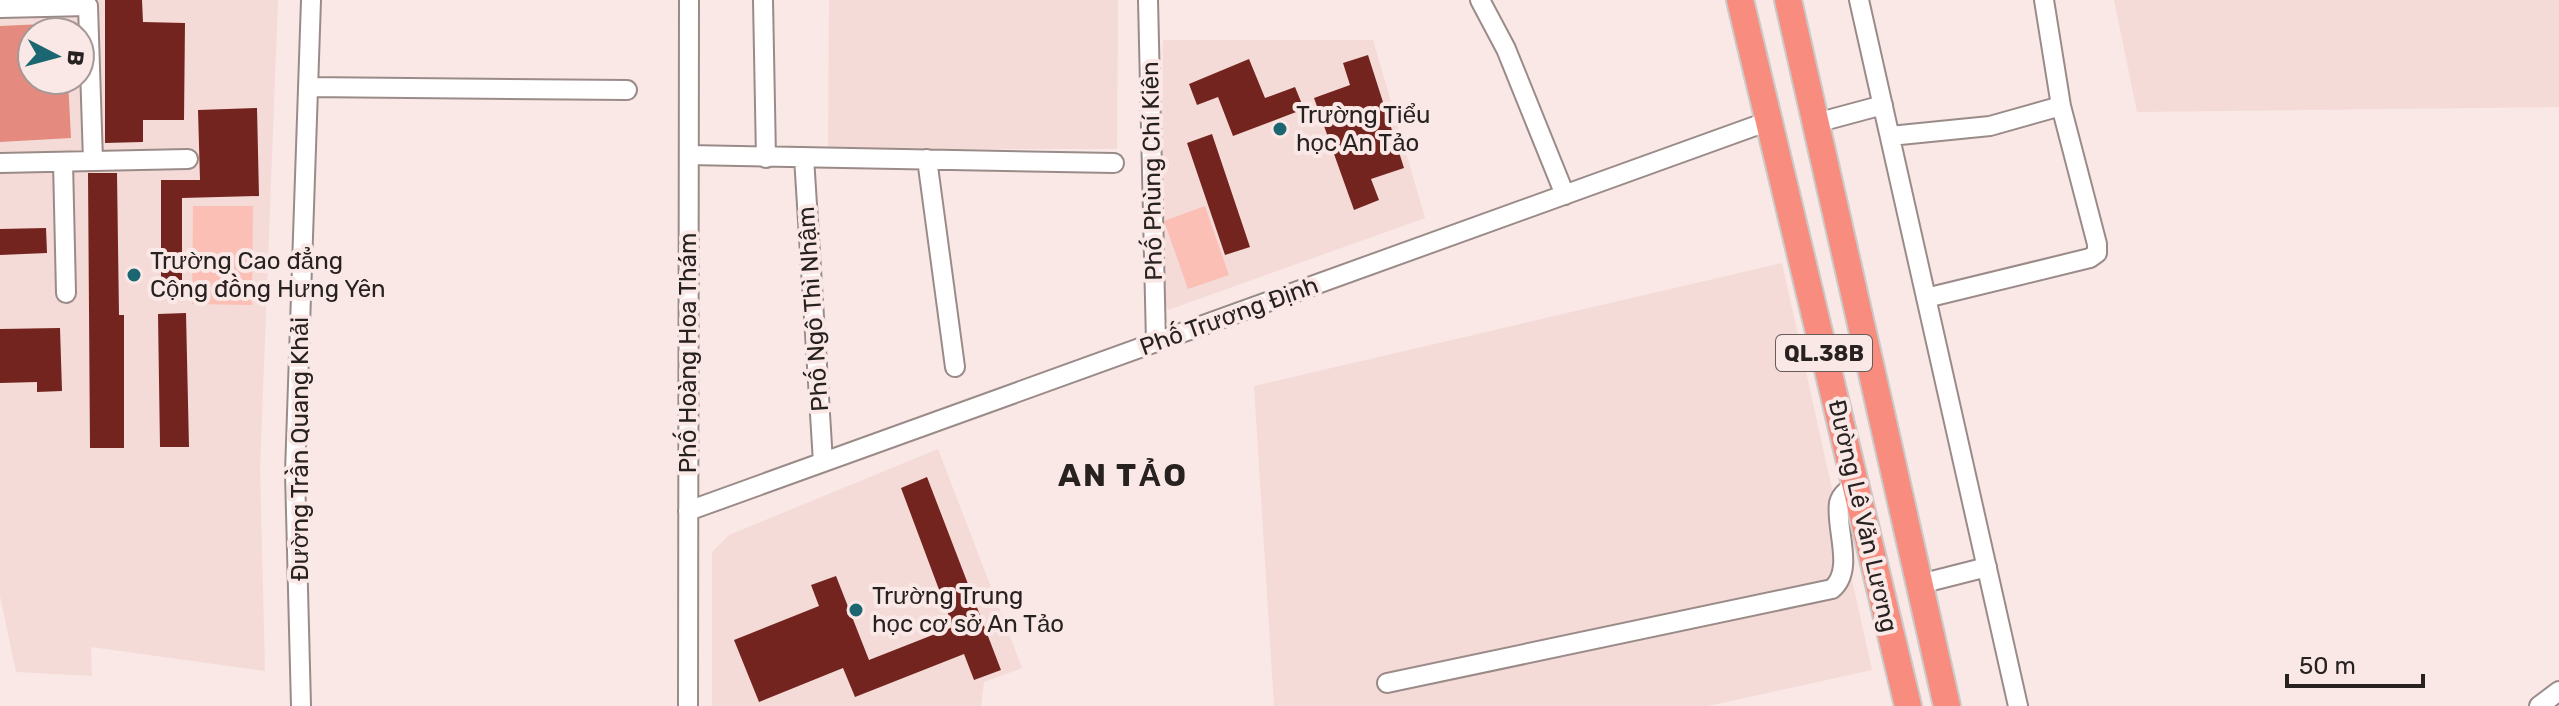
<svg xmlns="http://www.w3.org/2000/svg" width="2559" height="706" font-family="Rubik,sans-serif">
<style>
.built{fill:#f4dbd7;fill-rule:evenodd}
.green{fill:#fbbfb6}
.water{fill:#e58a7e}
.building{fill:#74241e}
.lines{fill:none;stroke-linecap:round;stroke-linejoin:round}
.minor-casing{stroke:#9a8b89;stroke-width:22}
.highway-casing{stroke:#cbcac9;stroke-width:30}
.minor{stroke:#fff;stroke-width:18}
.highway{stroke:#f88c7e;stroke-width:26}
.poi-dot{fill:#1b6670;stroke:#f9e8e6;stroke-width:3}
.labels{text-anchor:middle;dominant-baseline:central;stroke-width:8;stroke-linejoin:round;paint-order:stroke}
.shield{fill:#f9e8e6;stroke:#665d5b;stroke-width:2}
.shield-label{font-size:22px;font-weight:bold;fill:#272120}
.poi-label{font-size:24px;fill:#272120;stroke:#f9e8e6;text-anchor:start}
.street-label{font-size:24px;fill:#272120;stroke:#f9e8e6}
.district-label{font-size:32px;font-weight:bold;letter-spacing:2px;fill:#272120;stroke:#f9e8e6}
</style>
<rect width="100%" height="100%" fill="#f9e8e6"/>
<path class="built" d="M0,0H278L260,469L265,671L91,647L92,676L16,672L0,596ZM32,32H80V80H32Z
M829,0H1118L1117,149H828Z
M2114,0H2559V107L2137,112Z
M1163,40H1373L1425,218L1168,310L1160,290Z
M1782,263L1872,670L1708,706H1274L1254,386Z
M938,449L1022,668L984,682L981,706H712V552L729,535Z"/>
<path class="green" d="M193,206H253L252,305L192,304Z
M1205,206L1229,275L1188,289L1164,221Z"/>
<path class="water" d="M66,23V32H32V80H68L71,138L0,142V26Z"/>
<path class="building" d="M105,0H142L143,22L185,23L184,120H143V142L105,143Z
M1368,55L1404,168L1371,179L1379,200L1354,210L1314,98L1350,85L1343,63Z
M1249,59L1265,98L1295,87L1304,109L1233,136L1218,97L1197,105L1189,84Z
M257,108L259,196L182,198V280H161V180H200L198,110Z
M1212,134L1250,247L1225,255L1187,143Z
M88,173H117L119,315H124V448H90Z
M46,228L47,253L0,255V229Z
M186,313L189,447H160L158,314Z
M60,328L62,391L37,392V382L0,383V329Z
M927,477L1001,670L974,680L964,654L855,697L843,668L759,702L734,640L819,606L811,585L836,576L869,660L953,627L901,488Z"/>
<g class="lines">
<defs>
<path id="minor" d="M763,0L766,158
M1148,0L1156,342
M1480,0L1506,49L1565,195
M1859,0L2018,706
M0,8L88,6L93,161
M308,87L627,90
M1816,123L1883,105
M1890,136L1990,126L2061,106
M689,155L1114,163
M804,157L823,462
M927,159L955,367
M63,162L66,293
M0,163L188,159
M1926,298L2090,258L2097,253V244L2061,106L2044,0
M688,511L1769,121
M1920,584L1987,567
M1387,683L1832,589C1855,570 1835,528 1839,503C1841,494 1849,489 1856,485
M301,706L295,473L311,0
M688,706L689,0
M2539,706L2559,691"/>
<path id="highway" d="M1740,0L1908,706
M1788,0L1947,706"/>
</defs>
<use href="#minor" class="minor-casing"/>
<use href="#highway" class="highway-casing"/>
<use href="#minor" class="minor"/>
<use href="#highway" class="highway"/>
</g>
<g class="poi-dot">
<circle cx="1280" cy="129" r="8"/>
<circle cx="134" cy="275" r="8"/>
<circle cx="856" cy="610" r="8"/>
</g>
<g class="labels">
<rect class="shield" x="1776" y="335" width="96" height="36" rx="6"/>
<g class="shield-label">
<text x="1824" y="353">QL.38B</text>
</g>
<g class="poi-label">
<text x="1296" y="115">Trường Tiểu<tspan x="1296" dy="28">học An Tảo</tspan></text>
<text x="150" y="261">Trường Cao đẳng<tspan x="150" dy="28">Cộng đồng Hưng Yên</tspan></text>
<text x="872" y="596">Trường Trung<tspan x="872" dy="28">học cơ sở An Tảo</tspan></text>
</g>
<g class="street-label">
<text transform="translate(1152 171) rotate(-91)">Phố Phùng Chí Kiên</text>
<text transform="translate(813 309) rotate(-94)">Phố Ngô Thì Nhậm</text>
<text transform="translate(1229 316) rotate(-20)">Phố Trương Định</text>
<text transform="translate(688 353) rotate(-90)">Phố Hoàng Hoa Thám</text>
<text transform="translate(300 449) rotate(-90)">Đường Trần Quang Khải</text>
<text transform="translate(1863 516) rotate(77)">Đường Lê Văn Lương</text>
</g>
<g class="district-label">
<text x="1123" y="475">AN TẢO</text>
</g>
</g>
<g transform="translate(56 56) rotate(96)"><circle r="38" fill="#f9e8e6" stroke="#a59897" stroke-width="2"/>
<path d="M0-6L14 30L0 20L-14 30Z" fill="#1b6670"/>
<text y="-12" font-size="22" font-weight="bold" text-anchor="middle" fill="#272120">B</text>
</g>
<path d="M2287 674v12h136v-12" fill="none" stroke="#272120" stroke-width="4"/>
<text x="2299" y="674" font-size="24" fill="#272120" stroke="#f9e8e6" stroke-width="6" paint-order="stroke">50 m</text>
</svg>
